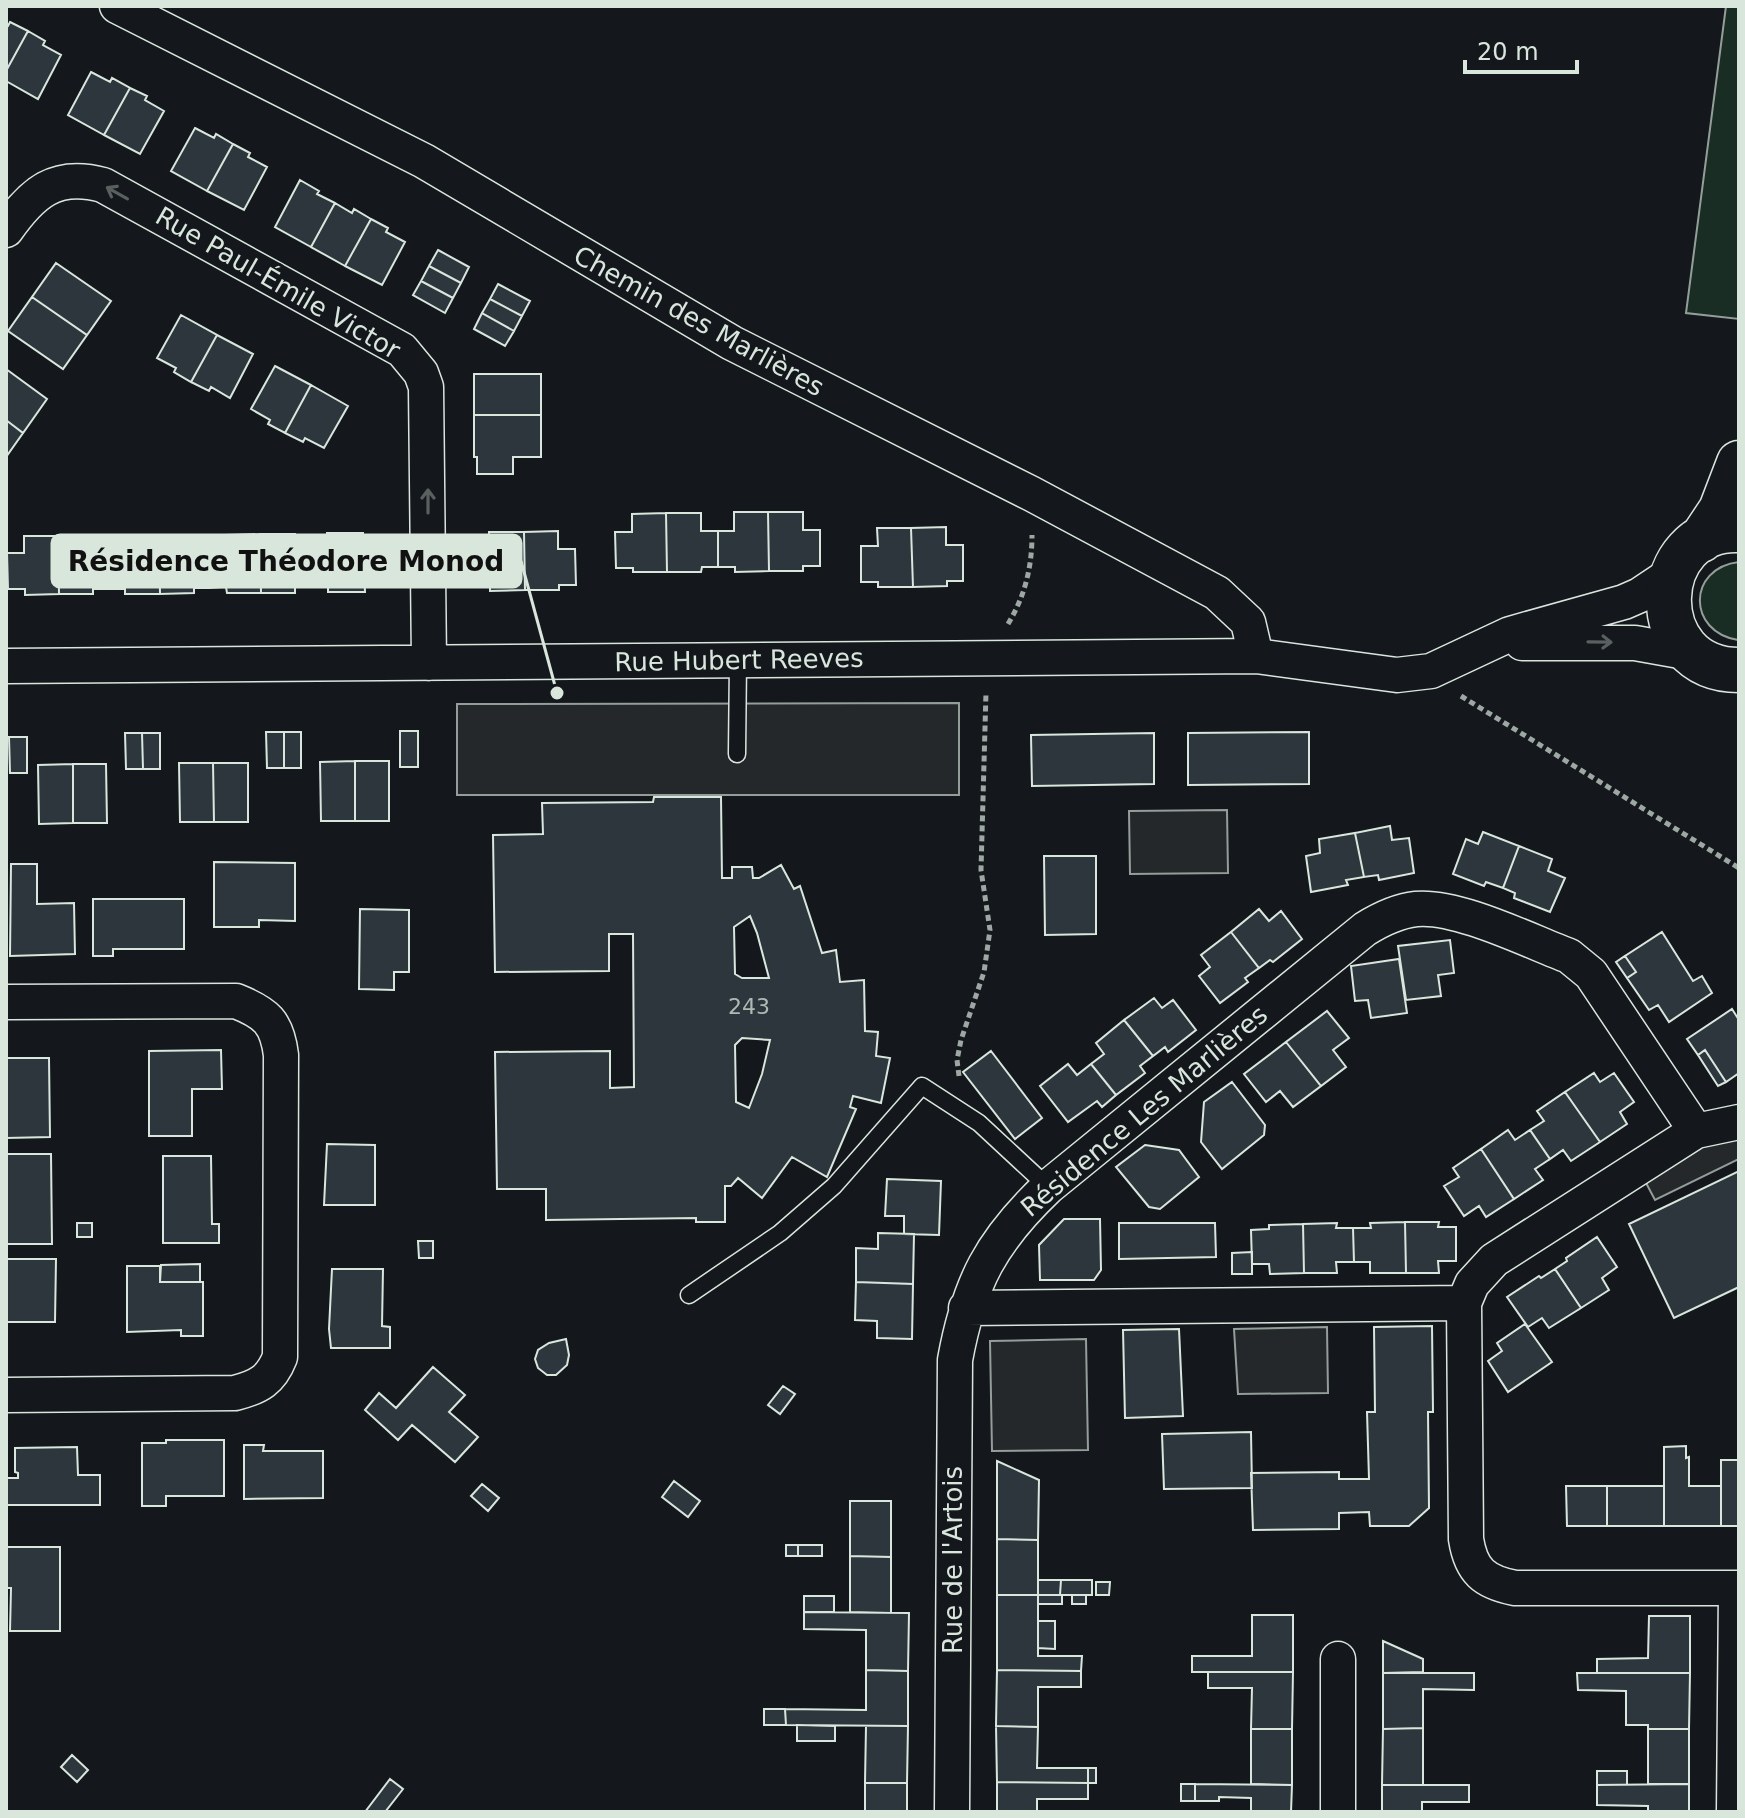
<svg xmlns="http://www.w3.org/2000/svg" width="1745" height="1818" font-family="'DejaVu Sans',sans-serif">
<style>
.green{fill:#1a2d24;stroke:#939e99;stroke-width:2}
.parking{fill:#24282b;stroke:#939e99;stroke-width:2}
.building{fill:#2c363c;stroke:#d8e6dc;stroke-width:2;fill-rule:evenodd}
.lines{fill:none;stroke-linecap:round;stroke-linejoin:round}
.lane-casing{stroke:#d8e6dc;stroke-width:19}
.street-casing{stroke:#d8e6dc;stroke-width:37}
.secondary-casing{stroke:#d8e6dc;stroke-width:47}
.path{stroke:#9da8a2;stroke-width:5;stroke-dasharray:6 4;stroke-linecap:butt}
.lane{stroke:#14181c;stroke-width:16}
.street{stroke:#14181c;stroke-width:34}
.secondary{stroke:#14181c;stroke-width:44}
.oneway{stroke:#59605f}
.labels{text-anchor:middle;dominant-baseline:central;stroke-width:6;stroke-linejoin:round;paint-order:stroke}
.number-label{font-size:22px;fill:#adbab4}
.street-label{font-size:26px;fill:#d8e6dc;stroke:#14181c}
.leader{fill:none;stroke:#d8e6dc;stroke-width:3}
.callout-dot{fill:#d8e6dc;stroke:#14181c;stroke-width:3}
.callout{fill:#d8e6dc;stroke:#d8e6dc;stroke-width:3}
.callout-label{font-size:28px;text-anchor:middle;font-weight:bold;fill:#111}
</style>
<rect width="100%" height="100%" fill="#14181c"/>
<path class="green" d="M1726,6H1739V319L1686,313Z
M1739,562V640H1738C1687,632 1687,568 1739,562Z"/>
<path class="parking" d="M959,703V795H457V704Z
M1227,810L1228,873L1130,874L1129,811Z
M1739,1135V1159L1655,1200L1644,1179L1688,1149Z
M1327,1327L1328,1393L1238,1394L1234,1329Z
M1086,1339L1088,1450L992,1451L990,1341Z"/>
<path class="building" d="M10,22L28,31L6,71V25L8,26Z
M28,31L45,41L43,45L61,55L38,99L6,81V71Z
M91,72L110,82L112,78L130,88L104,135L68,115Z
M130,88L147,96L145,100L164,111L140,154L104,135Z
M195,128L214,138L216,134L233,144L207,191L171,171Z
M233,144L250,153L248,157L267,167L244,210L207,191Z
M300,180L319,191L317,194L335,203L311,247L275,227Z
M335,203L352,213L354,209L371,219L345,266L311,247Z
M371,219L388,228L386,232L405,242L382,285L345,266Z
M438,250L469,267L461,283L429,266Z
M56,263L111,301L87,335L32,297Z
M429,266L461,283L453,298L421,281Z
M421,281L453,298L445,313L413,295Z
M498,284L530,301L522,316L490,299Z
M32,297L87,335L63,369L8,331Z
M490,299L522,316L514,331L482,313Z
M482,313L514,331L505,346L474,329Z
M181,315L217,335L191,382L174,372L176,368L157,358Z
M217,335L253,354L230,398L211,387L209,391L191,382Z
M275,366L311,385L285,433L268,424L270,420L251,409Z
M6,369L47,399L23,433L6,420Z
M474,374H541V415H474Z
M311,385L348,406L324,448L305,438L303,442L285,433Z
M474,415H541V457H513V474H477V457H474Z
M6,420L23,433L6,457Z
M734,512H768L769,571L735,572V567H718V531H734Z
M768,512H803V530H820V566H803V571H769Z
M666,513L667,572H633V568H616L615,532H632V514Z
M666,513H701V531H718V567H702L701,572H667Z
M946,527V545H963V581H947V586L913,587L911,528Z
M877,528H911L913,587H878V582H861V546H878Z
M558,531V549H575L576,585H559V590H525L524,532Z
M489,532H524L525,590L490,591V586H474L473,550H490Z
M327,533H363L365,592H328V587H312L311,551H327Z
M260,534H295V551H311L312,587H295V593H261Z
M260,534L261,593H227L226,587L210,588V552H226V535Z
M125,535H159L160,594H125V589H109L108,553H125Z
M159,535H193L194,552H210V588H194V593L160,594Z
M24,536H58L59,594L25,595V589H8L7,553H24Z
M58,536H92V553H108L109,589H93V594H59Z
M400,731H418V767H400Z
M266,732H284V768H267Z
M284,732H301V768H284Z
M1309,732V784L1188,785V733Z
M125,733H142L143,769H126Z
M142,733H160V769H143Z
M1154,733V784L1032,786L1031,735Z
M9,737H27V773H10Z
M355,761H389V821H355Z
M355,761V821H321L320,762Z
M179,763H213L214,822H180Z
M213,763H248V822H214Z
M73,764H106L107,823H73Z
M73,764V823L39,824L38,765Z
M654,797H721L722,878H732V867H752L753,878H759L781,865L794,889L800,886L822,953L836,950L840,982L864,980L865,1031L878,1032L876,1056L890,1058L881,1103L853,1096L850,1107L856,1109L827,1177L792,1157L762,1198L738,1178L731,1186H725V1222H696V1218L546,1220V1189H497L495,1052L610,1051V1088L634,1087L633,934H609V971L495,972L493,835L543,834L542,803L653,802ZM750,916L757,933L769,978H742L735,974L734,927ZM742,1038L770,1040L762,1074L749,1108L736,1102L735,1045Z
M1390,826L1392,840L1409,838L1414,873L1379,880L1378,875L1364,877L1355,833Z
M1483,832L1519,846L1503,888L1486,882L1484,886L1453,874L1466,839L1478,844Z
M1355,833L1364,877L1346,880L1348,885L1311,892L1306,856L1320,853L1319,839Z
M1519,846L1552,859L1548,871L1565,878L1550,912L1514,898L1515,893L1503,888Z
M1044,856H1096V934L1045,935Z
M214,862L295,863V921L259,920V927H214Z
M11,864H37V904L74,903L75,954L10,956Z
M93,899H184V949H113V956H93Z
M360,909L409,910V972H394V990L359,989Z
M1259,909L1269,921L1281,911L1302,939L1273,962L1270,960L1259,968L1231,932Z
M1231,932L1259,968L1245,978L1248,982L1220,1003L1199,976L1210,967L1201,955Z
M1662,932L1693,981L1702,976L1712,993L1669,1022L1658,1005L1649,1010L1627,978L1636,972L1625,956Z
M1450,940L1454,973L1438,975L1441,996L1406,1000L1398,946Z
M1625,956L1636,972L1627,978L1616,962Z
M1399,959L1407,1013L1371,1018L1368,1000L1355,1001L1351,966Z
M1154,998L1162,1008L1173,1000L1196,1030L1168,1052L1165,1047L1153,1056L1124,1020Z
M1732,1009L1739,1020V1073L1726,1082L1705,1050L1698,1055L1687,1039Z
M1327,1011L1349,1038L1333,1050L1346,1067L1321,1086L1286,1042Z
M1124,1020L1153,1056L1140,1066L1145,1073L1116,1095L1091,1064L1104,1054L1096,1043Z
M1286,1042L1321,1086L1293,1107L1280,1091L1266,1102L1244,1074Z
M221,1050L222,1089H192V1136H149V1051Z
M1705,1050L1726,1082L1718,1086L1698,1055Z
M991,1051L1042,1118L1015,1139L963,1072Z
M6,1058H49L50,1137L6,1138Z
M1068,1064L1077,1075L1091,1064L1116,1095L1102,1107L1097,1101L1068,1122L1040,1086Z
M1594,1073L1600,1082L1614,1073L1634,1102L1620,1112L1627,1124L1600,1142L1565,1092Z
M1232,1082L1265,1125L1264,1135L1222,1169L1201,1142L1204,1102Z
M1565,1092L1600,1142L1571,1161L1563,1150L1550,1159L1530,1130L1544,1121L1537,1111Z
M1508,1130L1515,1140L1530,1130L1550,1159L1535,1169L1543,1180L1514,1199L1481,1149Z
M327,1144L375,1145V1205H324Z
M1145,1145L1179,1150L1199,1177L1160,1209L1149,1207L1116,1167Z
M1481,1149L1514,1199L1486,1217L1479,1206L1464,1216L1444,1186L1459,1177L1453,1168Z
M6,1154H51L52,1244H6Z
M163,1156H211L212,1224H219V1243H163Z
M1739,1171V1287L1674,1318L1629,1224Z
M887,1179L941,1181L939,1235L904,1234V1216H885Z
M1064,1219H1100L1101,1270L1094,1280H1040L1039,1245Z
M1405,1222L1406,1273H1370V1262H1354L1353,1228H1371L1370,1223Z
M1405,1222H1439L1438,1227H1456V1261H1438L1439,1273H1406Z
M77,1223H92V1237H77Z
M1119,1223H1215L1216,1257L1119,1259Z
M1337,1223L1336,1228H1353L1354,1262H1336L1337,1273H1304L1303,1224Z
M1303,1224L1304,1273L1270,1274L1269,1264H1252L1251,1230L1269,1229V1225Z
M878,1233L914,1234L913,1284L856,1282V1248L878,1249Z
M1597,1237L1617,1267L1602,1278L1609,1290L1581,1308L1555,1269L1567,1261L1566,1258Z
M418,1241H433V1258H419Z
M1252,1252V1274H1232V1253Z
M6,1259H56L55,1322H6Z
M200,1264V1282H160L161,1265Z
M127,1266H160V1282H203V1336H181V1330L127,1332Z
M332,1269H383L382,1326L390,1327V1348H331L329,1329Z
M1555,1269L1581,1308L1549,1328L1542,1318L1528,1327L1507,1297L1539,1276L1541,1278Z
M856,1282L913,1284L912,1339L877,1338V1321L855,1320Z
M1525,1324L1552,1362L1508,1392L1488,1361L1502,1351L1497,1343Z
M1432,1326L1433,1412H1428L1429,1508L1409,1526H1370L1369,1512L1339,1513V1529L1253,1530L1251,1473L1339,1472V1479H1369L1367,1412H1375L1374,1327Z
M1179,1329L1183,1416L1125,1418L1123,1330Z
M566,1339L569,1355L567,1365L556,1375H547L538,1368L535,1359L538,1350L549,1343Z
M433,1367L465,1395L449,1412L478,1437L455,1462L412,1425L398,1440L365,1410L379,1393L396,1408Z
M783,1386L795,1394L780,1414L768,1405Z
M1251,1432L1252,1488L1164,1489L1162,1434Z
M166,1440H224V1496H166V1506H142V1443H166Z
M244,1445H264L263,1451H323V1498L244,1499Z
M1686,1446V1458L1689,1457V1486H1721V1526H1664V1447Z
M77,1447L78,1475H100V1505H6V1478H18V1473L15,1472V1448Z
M1721,1460H1739V1526H1721Z
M997,1461L1039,1480L1038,1540L997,1539Z
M674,1481L700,1501L688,1517L662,1497Z
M482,1484L499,1498L488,1511L471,1496Z
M1566,1486H1607V1526H1567Z
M1607,1486H1664V1526H1607Z
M850,1501H891V1557L850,1556Z
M997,1539L1038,1540V1595H997Z
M786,1545H798V1556H786Z
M798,1545H822V1556H798Z
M7,1547H60V1631H10L11,1588H6Z
M850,1556L891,1557V1613L850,1612Z
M1038,1580H1061L1060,1595H1038Z
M1061,1580H1092V1595H1060Z
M1096,1582H1110L1109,1595H1096Z
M997,1595H1038V1656H1082L1081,1671L997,1670Z
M1038,1595H1062V1604H1038Z
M1072,1595H1086V1604H1072Z
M804,1596H834V1612H804Z
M804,1612L909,1613L908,1671L866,1670V1630L804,1629Z
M1252,1615H1293V1672H1192V1656H1252Z
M1649,1616H1690V1673H1597V1659L1648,1658Z
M1038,1621H1055V1649L1038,1648Z
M1383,1641L1423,1659V1672L1383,1673Z
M866,1670L908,1671V1726L786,1725L785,1709L866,1710Z
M997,1670L1081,1671V1687H1038V1727L996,1726Z
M1208,1672H1293L1292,1729H1251L1252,1688H1208Z
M1383,1673H1474V1690L1423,1689V1728L1383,1729Z
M1577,1673H1690L1689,1729H1648V1725H1626V1691L1578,1690Z
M764,1709H785L786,1725H764Z
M797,1725L835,1726V1741H797Z
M866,1726H908L907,1783H865Z
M996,1726L1038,1727L1037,1768H1088V1783L997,1782Z
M1423,1728V1785H1382L1383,1729Z
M1251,1729H1292V1785L1251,1784Z
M1648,1729H1689V1784H1648Z
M72,1755L88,1770L77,1782L61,1767Z
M1088,1768H1096V1783H1088Z
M1597,1771H1627V1785H1597Z
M390,1779L403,1789L385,1812H365Z
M997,1782L1088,1783V1799H1037V1812H997Z
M865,1783H907V1812H865Z
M1181,1784H1195V1801H1181Z
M1195,1784L1292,1785L1291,1812H1251V1798L1219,1797V1801H1195Z
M1689,1784V1812H1648V1806L1597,1805V1785Z
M1382,1785H1469V1802H1422V1812H1382Z"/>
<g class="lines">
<defs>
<path id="lane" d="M737,754L738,660
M689,1295L780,1233L834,1186L922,1086L979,1123L1048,1187"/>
<path id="street" d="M117,6L424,161L732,343L1032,494L1217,593L1248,622L1256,656
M6,230C32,193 55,172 103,185L402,350L421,373L426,387L429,663
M1522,643H1635L1691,653
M6,666L1256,656L1397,675L1431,671L1510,634L1624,602L1640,595L1673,573
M6,1002L236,1001C266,1013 277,1022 281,1055L280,1357C271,1380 259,1387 235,1393L6,1395
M1739,1122L1696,1131L1494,1260L1472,1284L1464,1303L1466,1539C1471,1571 1484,1582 1515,1588H1739
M966,1308L1464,1303
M952,1812L955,1360C969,1283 991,1241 1048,1187L1365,929C1381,919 1398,911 1416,909C1458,905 1529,941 1569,956L1591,974L1696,1131
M1338,1812V1659
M1734,1812L1736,1588"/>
<path id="secondary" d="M1739,530C1648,526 1643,670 1739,670
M1701,540L1721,510L1739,463"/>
</defs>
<use href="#lane" class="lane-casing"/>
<use href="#street" class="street-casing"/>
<use href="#secondary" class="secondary-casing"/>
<path class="path" d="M1008,624C1025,596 1032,567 1032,535
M1461,696L1739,868
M959,1076L957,1060L961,1040L984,972L990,930L981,870L986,692"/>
<use href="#lane" class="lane"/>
<use href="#street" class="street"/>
<use href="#secondary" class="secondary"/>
</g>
<defs><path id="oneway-shaft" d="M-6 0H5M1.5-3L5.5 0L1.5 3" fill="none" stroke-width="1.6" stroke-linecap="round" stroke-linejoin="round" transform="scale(2)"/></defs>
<g class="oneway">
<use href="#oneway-shaft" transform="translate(117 193) rotate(-151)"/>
<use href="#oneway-shaft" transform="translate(428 501) rotate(-90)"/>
<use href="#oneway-shaft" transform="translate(1600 642) rotate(1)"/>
</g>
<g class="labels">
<g class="number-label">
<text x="749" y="1006">243</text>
</g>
<g class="street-label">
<text transform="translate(278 283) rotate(30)">Rue Paul-Émile Victor</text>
<text transform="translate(699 321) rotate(29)">Chemin des Marlières</text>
<text transform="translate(739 660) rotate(-1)">Rue Hubert Reeves</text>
<text transform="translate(1144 1111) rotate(-40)">Résidence Les Marlières</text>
<text transform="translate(953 1560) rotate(-90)">Rue de l'Artois</text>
</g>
</g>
<path class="leader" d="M557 693L521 561"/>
<circle class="callout-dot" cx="557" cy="693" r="8"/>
<rect class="callout" x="52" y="535" width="469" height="52" rx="8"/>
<g class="callout-label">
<text x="286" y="571">Résidence Théodore Monod</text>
</g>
<rect width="1745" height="1818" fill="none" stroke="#d8e6dc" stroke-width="16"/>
<path d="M1465 60v12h112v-12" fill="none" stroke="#d8e6dc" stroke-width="4"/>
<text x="1477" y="60" font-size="24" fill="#d8e6dc" stroke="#14181c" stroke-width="6" paint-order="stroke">20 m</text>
</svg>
